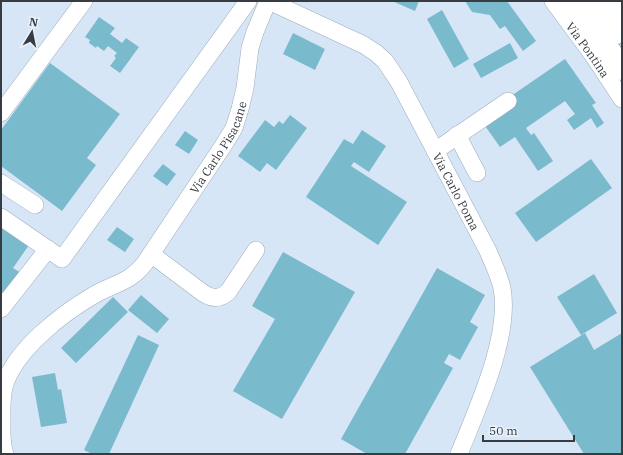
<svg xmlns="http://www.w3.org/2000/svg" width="623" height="455" font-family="'IBM Plex Serif',serif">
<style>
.building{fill:#7abacd}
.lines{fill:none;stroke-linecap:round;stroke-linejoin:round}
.minor-casing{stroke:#9dacbb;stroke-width:18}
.highway-casing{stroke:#9dacbb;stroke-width:24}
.minor{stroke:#fff;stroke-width:17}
.highway{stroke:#fff;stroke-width:22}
.labels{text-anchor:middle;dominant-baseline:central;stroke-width:3.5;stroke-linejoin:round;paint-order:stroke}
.street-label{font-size:12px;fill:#363c42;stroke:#e9f2fc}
</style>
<rect width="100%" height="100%" fill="#d7e6f6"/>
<path class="building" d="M392,1H419L415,11Z
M465,1H507L536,41L523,51L505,26L500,29L490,15L472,12Z
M442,10L469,59L454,68L427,19Z
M99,17L115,28L110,34L122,43L126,38L139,47L120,73L110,66L116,58L114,56L117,53L108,46L104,51L97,46L96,48L89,43L90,40L85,37Z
M293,33L325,49L315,70L283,54Z
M510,43L518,58L481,78L473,64Z
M565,59L596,103L592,105L604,123L597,128L591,118L574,130L567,120L575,114L565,101L526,128L531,135L534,133L553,161L538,171L515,137L500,147L483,123L511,96Z
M50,63L120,114L87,158L96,165L62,211L1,166V130Z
M290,115L307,128L276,170L267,163L260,172L238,156L265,120L274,127L279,121L283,124Z
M362,130L386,146L369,172L354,162L351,166L407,202L378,245L306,197L344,139L353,144Z
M185,131L198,140L189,154L175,145Z
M591,159L612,188L536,242L515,213Z
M163,164L176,174L167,186L153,176Z
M1,226L29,245L13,268L21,273L6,295L1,291Z
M117,227L134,239L125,252L107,240Z
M283,252L355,292L282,419L233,391L275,319L252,306Z
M437,268L485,295L470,322L478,327L460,360L449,354L444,363L453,368L405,454H367L341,439Z
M594,274L617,313L581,335L557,297Z
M141,295L169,319L157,333L128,310Z
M113,297L128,312L76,363L61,348Z
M585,333L594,350L622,333V454H584L530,367Z
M138,335L159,345L109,454H92L84,450Z
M55,373L58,390L61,389L67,423L41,427L32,377Z"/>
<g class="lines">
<defs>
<g id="minor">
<path id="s1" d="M269,1L364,45L376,53L385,61L399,82L488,251C493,263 499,275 502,288C511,336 477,409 459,454"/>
<path id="s2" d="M553,1L595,58L622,99"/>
<path d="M613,1L622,14"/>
<path d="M1,113L84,1"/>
<path d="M457,135L477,173"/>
<path d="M435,151L508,101"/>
<path d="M1,183L35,205"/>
<path d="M1,217L62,259L248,1"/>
<path d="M151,254L203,293C212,299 220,299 228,292L256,250"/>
<path d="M1,309L48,249"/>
<path id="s3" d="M5,454C1,443 2,432 2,421C2,409 1,396 5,384C16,349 63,313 94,295C113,284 131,282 145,263L223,146L234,128L240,109L245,88L250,48L255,32L268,1"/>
</g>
<path id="highway" d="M574,1L598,34L622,69
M594,1L616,33"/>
</defs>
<use href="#minor" class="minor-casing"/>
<use href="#highway" class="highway-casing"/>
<use href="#minor" class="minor"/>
<use href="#highway" class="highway"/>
</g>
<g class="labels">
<g class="street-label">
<text stroke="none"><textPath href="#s2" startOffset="60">Via Pontina</textPath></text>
<text stroke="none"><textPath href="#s3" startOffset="397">Via Carlo Pisacane</textPath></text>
<text stroke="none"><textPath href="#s1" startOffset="280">Via Carlo Poma</textPath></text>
</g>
</g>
<rect width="623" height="455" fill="none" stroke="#363c42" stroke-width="4"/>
<g transform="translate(32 32) rotate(10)" stroke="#e9f2fc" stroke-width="3" paint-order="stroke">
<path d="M0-3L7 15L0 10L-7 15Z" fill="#363c42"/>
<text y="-6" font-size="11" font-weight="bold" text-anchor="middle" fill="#363c42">N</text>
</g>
<path d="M483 435v6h91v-6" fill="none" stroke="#363c42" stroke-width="2"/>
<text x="489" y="435" font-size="12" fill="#363c42" stroke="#e9f2fc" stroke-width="3" paint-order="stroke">50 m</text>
</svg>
